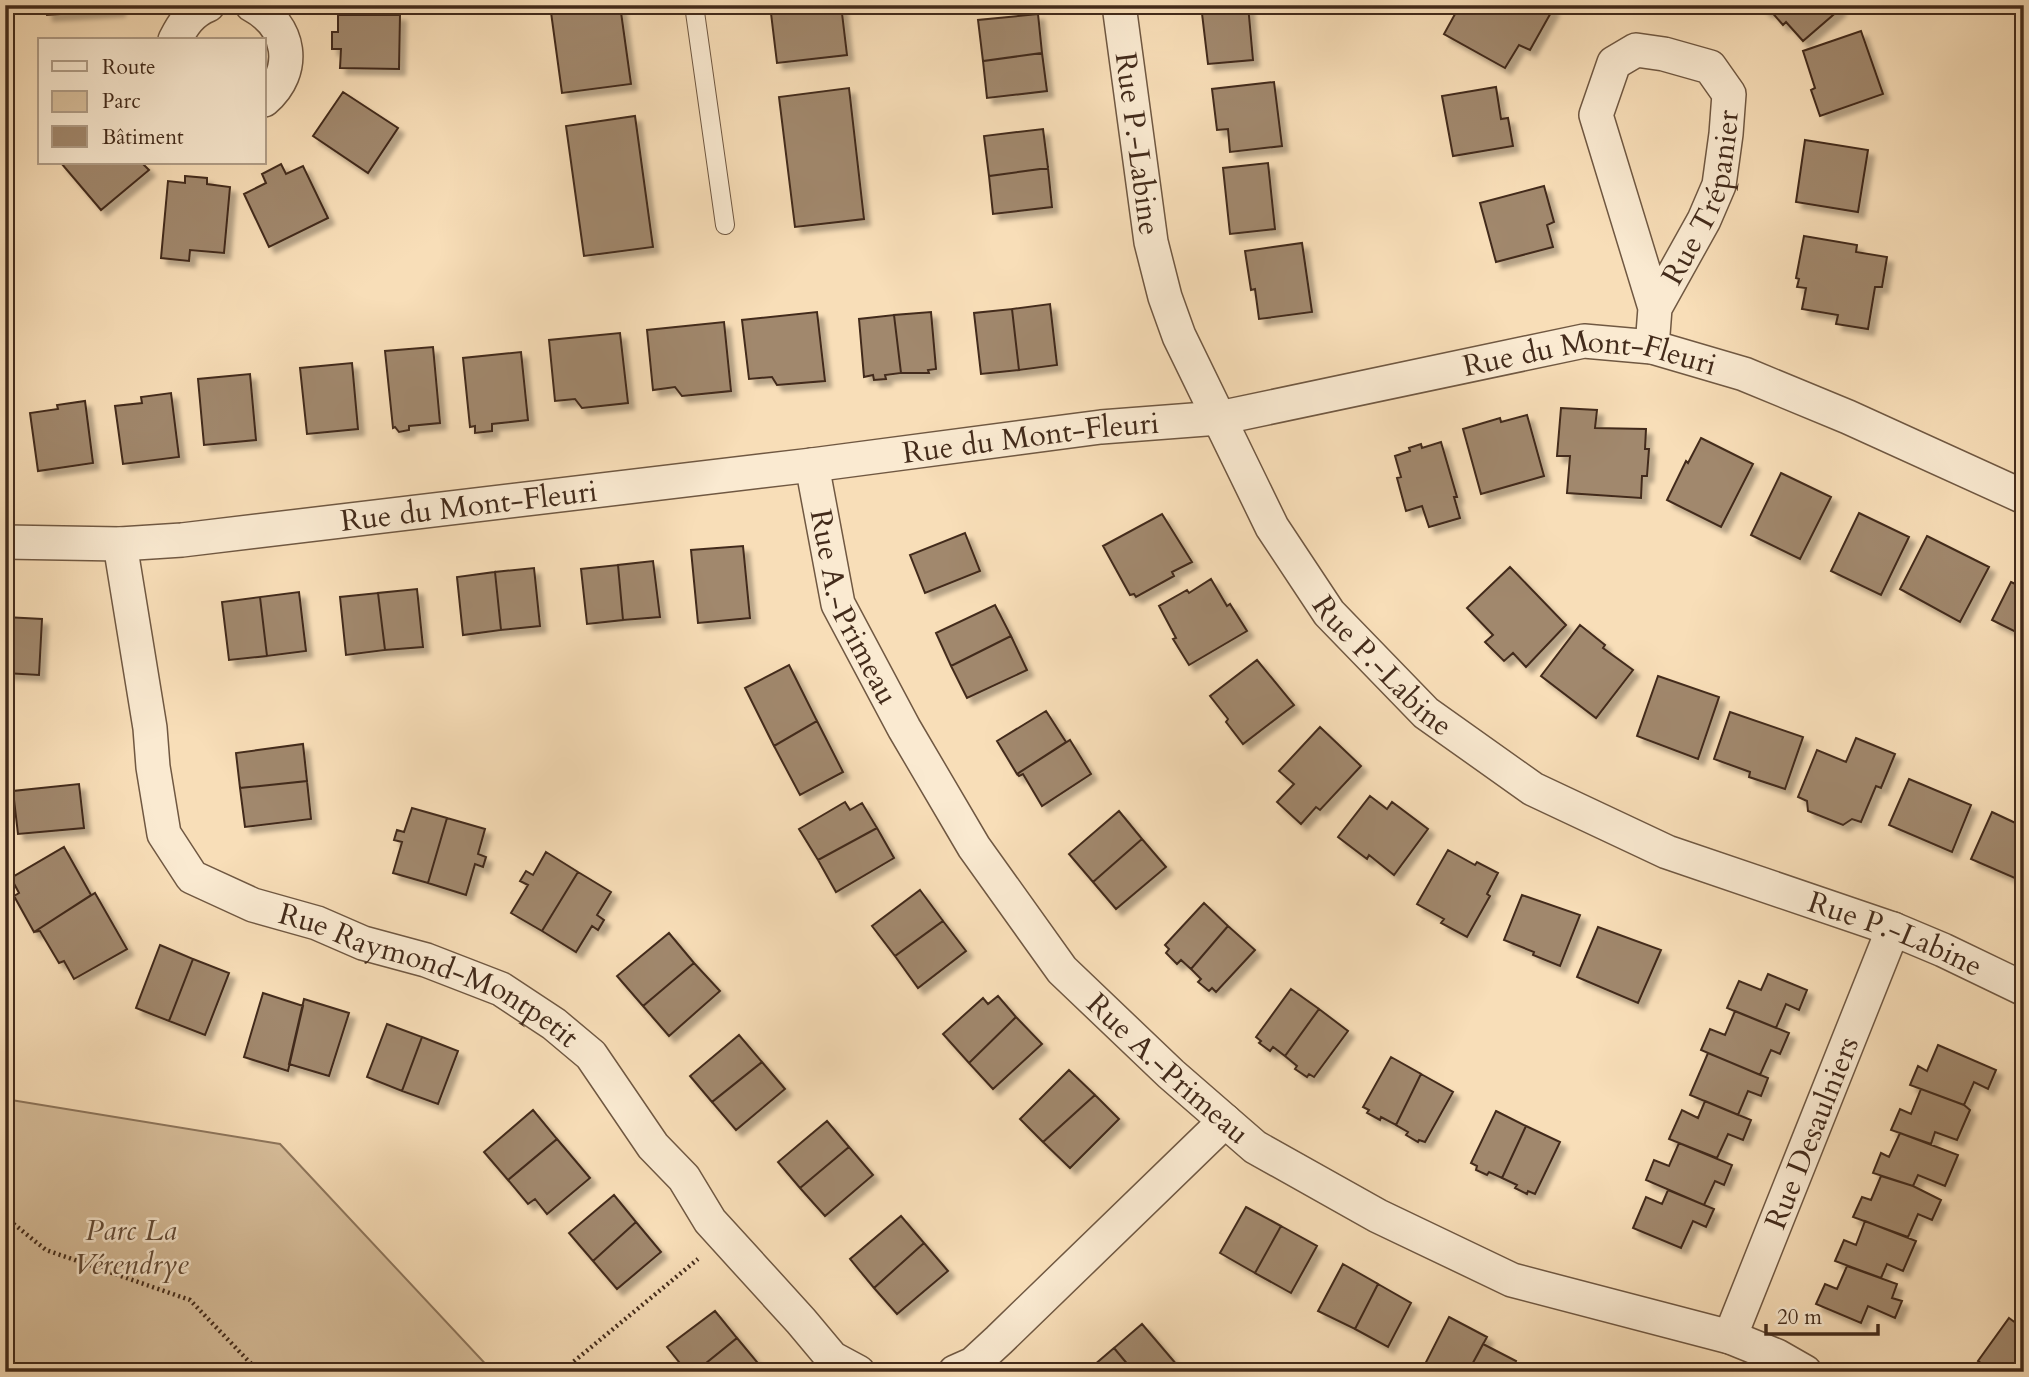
<svg xmlns="http://www.w3.org/2000/svg" width="2029" height="1377" font-family="Cardo,serif">
<style>
.green{fill:#d9c09d;stroke:#8e765c;stroke-width:2}
.building{fill:#a1886d;stroke:#432b1b;stroke-width:2;filter:url(#shadow)}
.lines{fill:none;stroke-linecap:round;stroke-linejoin:round}
.service-casing{stroke:#705842;stroke-width:20}
.minor-casing{stroke:#705842;stroke-width:36}
.path{stroke:#432b1b;stroke-width:4.5;stroke-dasharray:2 3.5;stroke-linecap:butt}
.service{stroke:#faead1;stroke-width:18}
.minor{stroke:#faead1;stroke-width:33}
.labels{text-anchor:middle;dominant-baseline:central;stroke-width:5;stroke-linejoin:round;paint-order:stroke}
.street-label{font-size:30px;fill:#432b1b;stroke:#faead1}
.park-label{font-size:30px;font-style:italic;fill:#614935;stroke:#faead1}
</style>
<defs>
<filter id="shadow"><feDropShadow dx="6" dy="6" stdDeviation="2" flood-color="#0004"/></filter>
</defs>
<rect width="100%" height="100%" fill="#f8deb8"/>
<filter id="stains"><feTurbulence type="fractalNoise" baseFrequency=".00286" numOctaves="4"/><feColorMatrix values="0 0 0 0 .2 0 0 0 0 .09 0 0 0 0 .02 0 0 0 .5 -.17"/></filter>
<radialGradient id="worn" r=".72"><stop offset=".6" stop-color="#630" stop-opacity="0"/><stop offset="1" stop-color="#630" stop-opacity=".3"/></radialGradient>
<path class="green" d="M5,1099L280,1144L493,1372H5Z"/>
<path class="building" d="M46,5H119V10L47,15Z
M550,5H620L631,84L562,93Z
M770,5H841L847,55L777,63Z
M1201,5H1248L1253,60L1208,64Z
M1460,5H1547L1553,9L1530,50L1519,45L1505,68L1444,34Z
M1760,5H1837L1840,9L1803,41L1786,22L1783,25L1770,10L1767,12Z
M2020,5H2024V53H2021L2018,28L2022,27Z
M1038,14L1042,53L983,61L978,20Z
M338,15H400L399,69L340,68L341,49H332V32H338Z
M1861,31L1883,94L1820,116L1811,90L1815,88L1803,51Z
M1042,53L1047,91L987,98L983,61Z
M1274,82L1282,146L1230,152L1228,129L1217,130L1212,89Z
M1496,87L1501,119L1508,118L1513,146L1453,156L1442,96Z
M849,88L864,219L795,227L779,97Z
M343,92L398,128L368,173L313,136Z
M635,116L653,247L584,256L566,126Z
M1043,129L1048,168L989,176L984,136Z
M1805,140L1868,150L1858,212L1796,202Z
M61,163H142L149,170L101,210Z
M1268,163L1275,229L1230,234L1223,168Z
M281,164L286,174L303,166L328,218L269,247L244,194L266,183L262,174Z
M1048,168L1052,207L993,214L989,176Z
M185,176L207,178V184L230,187L224,253L190,250L189,261L161,258L168,181L185,183Z
M1544,186L1554,222L1547,225L1553,247L1496,262L1480,203Z
M1804,236L1857,245L1856,252L1887,257L1882,287H1875L1868,329L1836,324L1838,315L1802,309L1806,288L1797,287L1799,279L1796,278Z
M1302,243L1312,312L1259,319L1255,289L1251,290L1245,251Z
M1050,304L1057,365L1019,370L1012,309Z
M1012,309L1019,370L981,374L974,313Z
M817,312L825,381L777,385L772,377L749,379L742,320Z
M931,312L936,369L928,370L929,373H901L894,315Z
M894,315L901,373L885,375L886,379L874,380L873,375L864,377L859,319Z
M724,322L731,391L682,396L675,387L653,390L647,330Z
M620,333L628,403L582,408L575,399L555,401L549,340Z
M433,347L440,423L409,426V430L399,432L395,427L393,428L385,351Z
M521,352L528,420L492,424V431L475,433V426L470,427L463,358Z
M352,363L358,429L307,434L300,368Z
M250,374L256,440L204,445L198,379Z
M171,393L179,457L123,464L115,406L142,403L141,397Z
M85,401L93,463L38,471L30,413L58,409L57,405Z
M1561,408L1597,410L1595,428L1646,429L1645,449H1649L1647,476H1642L1641,498L1567,493L1570,456H1557Z
M1527,415L1544,476L1481,494L1463,429L1500,418L1501,422Z
M1701,438L1753,464L1721,527L1667,500L1686,461L1688,463Z
M1441,442L1457,497H1454L1460,518L1429,527L1422,506L1406,511L1397,478L1401,477L1395,456L1410,451L1409,448L1421,444L1422,448Z
M1781,473L1831,497L1800,559L1751,535Z
M1859,513L1909,537L1881,595L1831,571Z
M1162,514L1192,562L1172,572L1174,576L1136,597L1134,594L1130,595L1103,546Z
M965,533L980,571L925,593L910,555Z
M1927,536L1989,567L1960,622L1900,589Z
M743,546L750,618L698,623L691,550Z
M653,561L660,617L623,620L618,565Z
M618,565L623,620L587,624L581,569Z
M1510,567L1566,625L1526,667L1513,653L1504,661L1485,642L1493,635L1467,608Z
M534,568L540,626L501,630L495,572Z
M495,572L501,630L463,635L457,577Z
M1211,579L1227,606L1230,604L1247,631L1189,665L1173,639L1176,638L1159,606L1187,590L1189,593Z
M2011,582L2024,588V636L1992,620Z
M417,589L423,647L385,650L378,593Z
M299,592L306,651L267,656L260,597Z
M378,593L385,650L346,655L340,597Z
M260,597L267,656L229,660L222,602Z
M995,605L1011,636L951,666L936,633Z
M5,617L42,619L39,675L5,673Z
M1580,625L1605,645L1603,648L1633,670L1596,718L1541,676Z
M1011,636L1027,670L967,698L951,666Z
M1257,660L1294,705L1243,744L1226,722L1228,719L1210,696Z
M789,665L817,721L774,746L745,688Z
M1658,676L1719,697L1698,759L1637,736Z
M1046,711L1066,742L1017,774L997,741Z
M1730,712L1803,737L1785,789L1749,777L1750,772L1714,759Z
M817,721L843,772L800,795L774,746Z
M1320,727L1361,766L1320,810L1316,807L1301,824L1277,802L1294,784L1279,771Z
M1856,738L1895,754L1881,788L1876,786L1861,822L1852,819L1843,825L1808,811L1807,801L1798,797L1817,750L1846,762Z
M1070,740L1091,774L1042,806L1023,774L1019,776L1017,774Z
M303,744L307,781L240,788L236,753Z
M1909,779L1971,805L1952,852L1889,825Z
M307,781L311,819L245,827L240,788Z
M79,784L84,828L18,834L13,791Z
M1370,796L1387,809L1392,802L1428,829L1394,875L1369,855L1367,859L1338,837Z
M845,802L850,810L862,803L877,828L818,860L799,829Z
M412,808L447,818L428,883L393,873L402,842L394,840L397,830L404,832Z
M1119,811L1142,839L1093,882L1069,854Z
M1992,812L2024,827V882L1971,859Z
M447,818L485,829L478,854L486,857L483,867L475,864L466,895L428,883Z
M877,828L894,858L836,892L818,860Z
M1142,839L1166,867L1116,909L1093,882Z
M64,847L91,895L34,932L14,896L19,893L11,878Z
M1448,850L1475,865L1477,862L1498,873L1487,894L1490,896L1467,937L1441,923L1444,919L1417,904Z
M546,852L578,872L542,931L511,913L528,885L520,881L526,871L533,875Z
M578,872L611,892L597,915L604,920L598,930L592,926L576,952L542,931Z
M920,890L943,921L895,956L872,926Z
M95,893L127,949L74,979L64,961L59,963L40,931L34,932Z
M1522,895L1580,915L1560,966L1533,955L1534,952L1504,940Z
M1204,903L1228,926L1191,969L1181,960L1177,964L1166,953L1169,949L1165,945Z
M943,921L966,951L918,988L895,956Z
M1228,926L1255,950L1216,992L1212,988L1209,991L1198,982L1201,979L1191,969Z
M1598,927L1661,950L1638,1003L1577,977Z
M669,933L694,963L643,1006L617,976Z
M160,945L193,959L169,1021L136,1008Z
M193,959L229,973L205,1035L169,1021Z
M694,963L720,991L669,1036L643,1006Z
M1768,974L1807,990L1799,1010L1786,1004L1776,1028L1727,1008L1739,981L1761,990Z
M1291,989L1319,1009L1285,1056L1273,1047L1270,1051L1259,1043L1261,1041L1256,1037Z
M263,993L303,1006L288,1071L244,1057Z
M998,996L1016,1017L969,1063L943,1034L983,998L988,1004Z
M304,999L349,1013L329,1076L289,1064Z
M1319,1009L1348,1031L1314,1077L1309,1074L1307,1077L1295,1069L1297,1066L1285,1056Z
M1735,1011L1789,1033L1780,1054L1771,1050L1760,1075L1701,1050L1710,1029L1725,1035Z
M1016,1017L1042,1044L993,1089L969,1063Z
M387,1024L422,1037L402,1091L367,1077Z
M739,1035L762,1062L712,1102L690,1076Z
M422,1037L458,1051L438,1104L402,1091Z
M1938,1045L1996,1070L1988,1089L1974,1082L1964,1105L1910,1085L1918,1066L1927,1071Z
M1708,1053L1768,1078L1761,1096L1748,1091L1738,1115L1690,1095Z
M1391,1057L1421,1074L1396,1125L1381,1117L1380,1120L1367,1113L1369,1110L1363,1107Z
M762,1062L785,1089L736,1130L712,1102Z
M1069,1070L1095,1095L1043,1142L1020,1119Z
M1421,1074L1453,1092L1425,1142L1419,1140L1418,1142L1406,1135L1408,1132L1396,1125Z
M1921,1089L1964,1105L1970,1110L1957,1140L1935,1132L1931,1144L1891,1130L1900,1109L1911,1114Z
M1095,1095L1119,1119L1070,1168L1043,1142Z
M1705,1101L1751,1120L1743,1140L1728,1134L1717,1158L1669,1139L1682,1110L1698,1118Z
M533,1110L557,1139L508,1180L484,1152Z
M1496,1111L1526,1126L1502,1178L1489,1172L1487,1175L1476,1170L1477,1166L1471,1163Z
M827,1121L849,1147L800,1188L778,1162Z
M1526,1126L1560,1142L1535,1194L1528,1191L1527,1194L1515,1188L1517,1185L1502,1178Z
M1900,1133L1958,1155L1945,1186L1918,1175L1913,1186L1873,1173L1881,1153L1889,1157Z
M557,1139L590,1178L547,1214L535,1199L528,1204L508,1180Z
M1679,1143L1732,1165L1724,1185L1715,1181L1704,1205L1646,1180L1654,1160L1669,1166Z
M849,1147L873,1175L825,1216L800,1188Z
M1881,1176L1913,1186L1941,1200L1932,1220L1918,1214L1908,1237L1853,1217L1862,1197L1871,1200Z
M1668,1190L1714,1209L1706,1227L1693,1221L1681,1248L1633,1228L1646,1197L1662,1204Z
M614,1195L636,1222L593,1261L569,1233Z
M1246,1207L1281,1226L1255,1273L1220,1253Z
M901,1216L924,1243L874,1288L850,1259Z
M1865,1221L1916,1241L1903,1271L1887,1264L1881,1278L1835,1261L1844,1240L1856,1245Z
M636,1222L661,1252L617,1289L593,1261Z
M1281,1226L1317,1246L1291,1293L1255,1273Z
M924,1243L948,1271L897,1314L874,1288Z
M1343,1264L1378,1284L1355,1329L1318,1311Z
M1847,1266L1897,1284L1892,1298L1902,1301L1895,1318L1868,1306L1861,1323L1816,1304L1825,1284L1837,1289Z
M1378,1284L1411,1303L1388,1347L1355,1329Z
M715,1311L737,1338L695,1372H687L667,1347Z
M1449,1317L1487,1337L1468,1372H1426L1422,1370Z
M2009,1318L2024,1329V1372H1994L1978,1361Z
M1142,1324L1177,1365L1169,1372H1134L1114,1348Z
M737,1338L762,1368L757,1372H695Z
M1483,1344L1516,1361L1511,1372H1468Z
M1114,1348L1134,1372H1086Z"/>
<g class="lines">
<defs>
<path id="service" d="M694,5L725,225"/>
<g id="minor">
<path d="M252,5C291,26 298,71 264,100"/>
<path id="s1" d="M1119,5L1151,242L1165,297L1179,336L1272,527L1329,613L1426,713L1533,789L1667,852L1893,929L1943,950L2024,989"/>
<path d="M175,40C183,24 191,12 208,5"/>
<path id="s2" d="M1652,347L1655,308L1704,220L1719,185L1726,134L1729,94L1710,67L1664,54L1636,50L1614,63L1596,115L1655,308"/>
<path id="s3" d="M812,465L838,604L904,728L974,847L1062,970L1171,1074L1255,1147L1378,1216L1512,1280L1730,1337L1777,1356L1805,1372"/>
<path id="s4" d="M5,542L120,544L182,540L812,465L1101,427L1219,418L1584,341L1652,347L1744,374L1848,417L2024,497"/>
<path id="s5" d="M120,544L150,728L153,767L164,834L192,877L253,905L317,923L363,943L426,960L501,989L554,1024L591,1055L653,1146L684,1178L710,1221L801,1321L832,1358L858,1372"/>
<path id="s6" d="M1730,1337L1893,929"/>
<path d="M955,1372L973,1364L999,1340L1225,1121"/>
</g>
</defs>
<use href="#service" class="service-casing"/>
<use href="#minor" class="minor-casing"/>
<path class="path" d="M5,1217L46,1250L190,1300L259,1372
M561,1372L698,1259"/>
<use href="#service" class="service"/>
<use href="#minor" class="minor"/>
</g>
<g class="labels">
<g class="street-label">
<text stroke="none"><textPath href="#s1" startOffset="140">Rue P.-Labine</textPath></text>
<text stroke="none"><textPath href="#s2" startOffset="161">Rue Trépanier</textPath></text>
<text stroke="none"><textPath href="#s4" startOffset="1600">Rue du Mont-Fleuri</textPath></text>
<text stroke="none"><textPath href="#s4" startOffset="1032">Rue du Mont-Fleuri</textPath></text>
<text stroke="none"><textPath href="#s4" startOffset="466">Rue du Mont-Fleuri</textPath></text>
<text stroke="none"><textPath href="#s3" startOffset="149">Rue A.-Primeau</textPath></text>
<text stroke="none"><textPath href="#s1" startOffset="728">Rue P.-Labine</textPath></text>
<text stroke="none"><textPath href="#s1" startOffset="1314">Rue P.-Labine</textPath></text>
<text stroke="none"><textPath href="#s5" startOffset="602">Rue Raymond-Montpetit</textPath></text>
<text stroke="none"><textPath href="#s3" startOffset="716">Rue A.-Primeau</textPath></text>
<text stroke="none"><textPath href="#s6" startOffset="220">Rue Desaulniers</textPath></text>
</g>
<g class="park-label">
<text x="131" y="1230">Parc La<tspan x="131" dy="34">Vérendrye</tspan></text>
</g>
</g>
<rect width="2029" height="1377" fill="none" stroke="#f8deb8" stroke-width="28"/>
<rect x="7" y="7" width="2015" height="1363" fill="none" stroke="#432b1b" stroke-width="3.5"/>
<rect x="14" y="14" width="2001" height="1349" fill="none" stroke="#432b1b" stroke-width="2"/>
<rect x="38" y="38" width="228" height="126" fill="#faead1" stroke="#b19e88" stroke-width="2"/>
<rect x="52" y="61" width="35" height="10" fill="#faead1" stroke="#b19e88" stroke-width="2"/>
<text x="102" y="74" font-size="21" fill="#432b1b">Route</text>
<rect x="52" y="91" width="35" height="21" fill="#d9c09d" stroke="#b19e88" stroke-width="2"/>
<text x="102" y="108" font-size="21" fill="#432b1b">Parc</text>
<rect x="52" y="126" width="35" height="21" fill="#a1886d" stroke="#b19e88" stroke-width="2"/>
<text x="102" y="144" font-size="21" fill="#432b1b">Bâtiment</text>
<path d="M1766 1324v10h112v-10" fill="none" stroke="#432b1b" stroke-width="3.5"/>
<text x="1777" y="1324" font-size="21" fill="#432b1b" stroke="#faead1" stroke-width="5" paint-order="stroke">20 m</text>
<rect width="100%" height="100%" filter="url(#stains)"/>
<rect width="100%" height="100%" fill="url(#worn)"/>
</svg>
